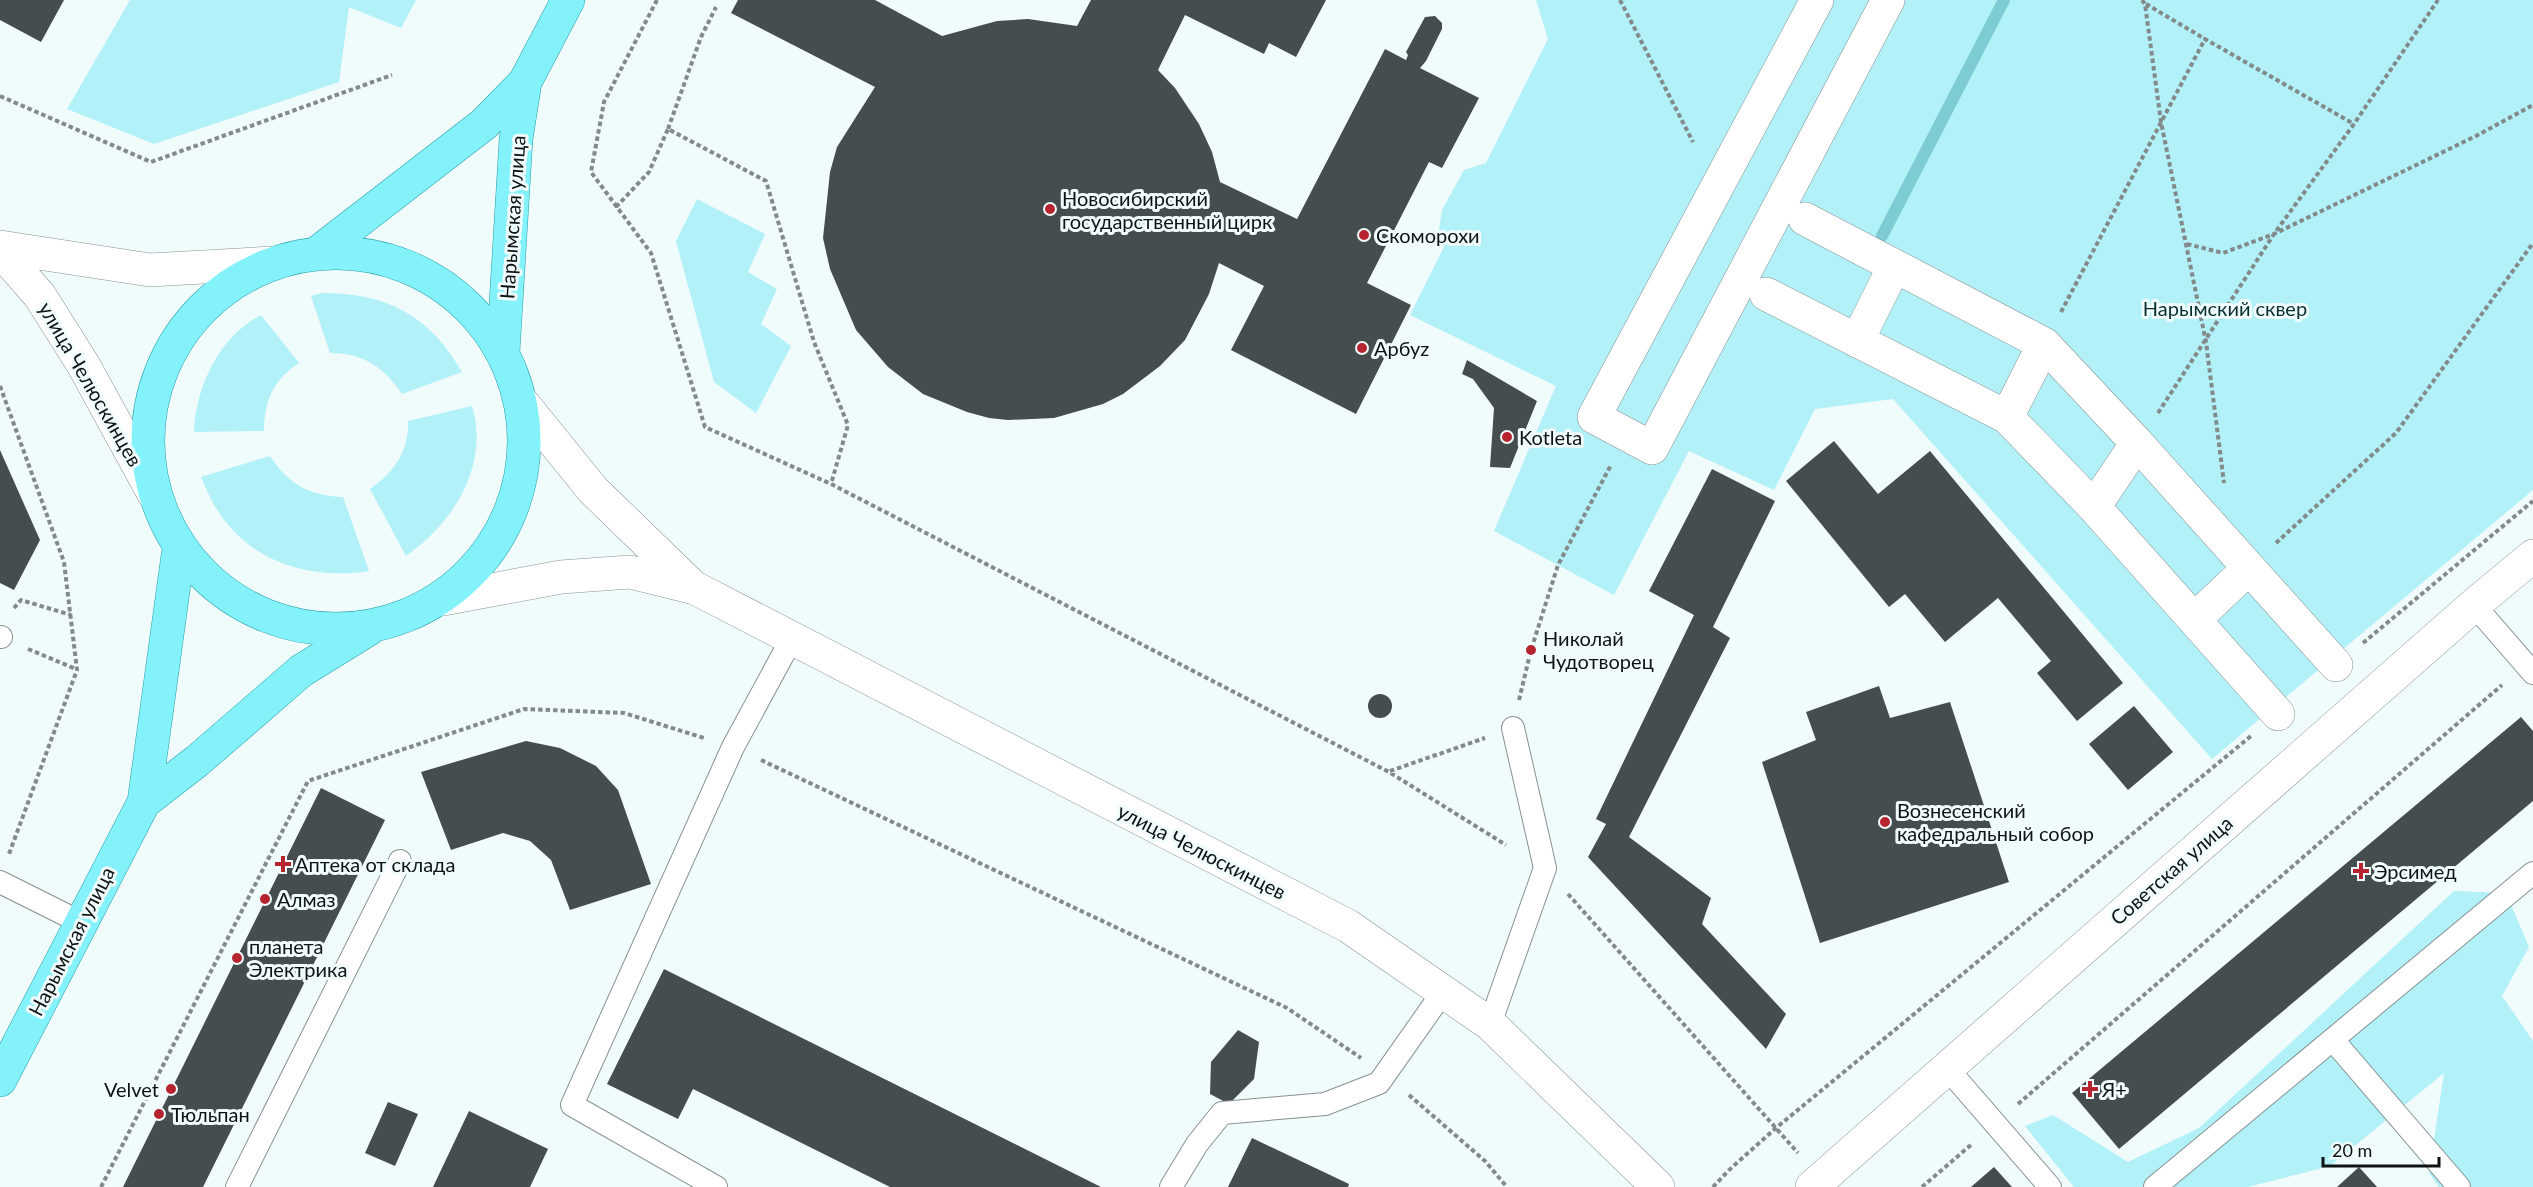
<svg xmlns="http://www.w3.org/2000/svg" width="2533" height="1187" font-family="Lato,sans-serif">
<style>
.green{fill:#b1f1f7}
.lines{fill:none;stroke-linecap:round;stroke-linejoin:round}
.stream{stroke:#7eccd3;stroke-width:12}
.building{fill:#454d4e}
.service-casing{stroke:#889192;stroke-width:24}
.pedestrian-casing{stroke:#889192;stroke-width:34}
.tertiary-casing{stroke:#889192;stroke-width:34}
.secondary-casing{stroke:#889192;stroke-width:34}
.primary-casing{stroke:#269fa8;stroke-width:34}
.path{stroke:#828a8a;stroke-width:4;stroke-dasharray:4.5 3;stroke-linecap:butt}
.service{stroke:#fff;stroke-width:22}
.pedestrian{stroke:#fff;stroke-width:33}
.tertiary{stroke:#fff;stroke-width:33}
.secondary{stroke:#fff;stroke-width:33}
.primary{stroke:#84f2fb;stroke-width:33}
.poi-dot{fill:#b6252f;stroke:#f0fbfc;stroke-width:2}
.labels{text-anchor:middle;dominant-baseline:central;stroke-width:6;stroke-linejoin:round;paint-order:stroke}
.poi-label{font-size:20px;fill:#0f1313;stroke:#f0fbfc;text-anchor:start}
.street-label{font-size:20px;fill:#0f1313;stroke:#f0fbfc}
.park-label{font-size:20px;fill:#083034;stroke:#f0fbfc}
</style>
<rect width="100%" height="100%" fill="#f0fbfc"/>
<path class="green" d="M130,0H416L401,28L349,7L339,82L154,144L67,109Z
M1536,0H2533V490L2212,759L1893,399L1815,409L1774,490L1689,451L1614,595L1494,531L1556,386L1410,315L1445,245L1438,236L1442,210L1464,170L1486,163L1548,39Z
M697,199L765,234L748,272L777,289L761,324L791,346L756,413L714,382L676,241Z
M322,293C387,293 429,315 462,372L402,394C384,367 363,353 330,353L311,296Z
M261,315L299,363C274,379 264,401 264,431L194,432C196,386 219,337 261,315Z
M472,406C490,466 453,523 406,556L370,489C394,473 409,451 408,421Z
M270,456C288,484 310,496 343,497L369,571C311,580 251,563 218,511C211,501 206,488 201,477Z
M2454,891L2506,893L2529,947L2502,996L2533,1041V1187H2439L2429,1173L2444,1073L2330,1166L2248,1187H2074L2025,1126L2053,1115L2128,1162L2199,1128Z"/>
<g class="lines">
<path class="stream" d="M1882,236L2004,0"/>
</g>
<path class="building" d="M0,0H64L41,42L0,20Z
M738,0H875L942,36L997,21L1028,19L1077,26L1091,0H1326L1296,57L1269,43L1264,54L1185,15L1158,70L1175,88L1199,124L1212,152L1220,182L1297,219L1385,49L1406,60L1408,55L1406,52L1425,17L1435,16L1442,23V29L1426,61L1420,68L1479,98L1442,168L1429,162L1367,283L1411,305L1356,414L1231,350L1264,286L1219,263L1209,294L1185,340L1160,366L1123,394L1103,404L1054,418L1008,420L989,418L967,412L923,394L888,367L856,330L830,269L823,238L830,172L837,147L875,87L731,13Z
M1467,360L1537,401L1510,468L1490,467L1494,408L1473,379L1462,374Z
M1834,441L1878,494L1930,451L2123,683L2077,721L2037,673L2051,661L1998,598L1945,642L1905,594L1889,607L1786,481Z
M0,450L40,540L14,590L0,583Z
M1712,469L1775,501L1713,627L1730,638L1629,837L1711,898L1702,924L1786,1014L1766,1049L1588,857L1606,824L1596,819L1694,615L1649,591Z
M1879,686L1890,718L1950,702L2009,882L1820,943L1762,762L1816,740L1806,712Z
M1368 706a12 12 0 1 1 24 0a12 12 0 1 1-24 0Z
M2134,706L2173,752L2128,790L2089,744Z
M2521,717L2533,731V801L2119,1149L2072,1093Z
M526,741L560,748L596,766L618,790L651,884L570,910L551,860L530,841L503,833L451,850L421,772Z
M321,788L385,820L203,1187H123Z
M664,969L1101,1187H890L693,1089L678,1119L607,1084Z
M1238,1030L1259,1042L1254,1079L1229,1104L1210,1094L1211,1062Z
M388,1102L418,1114L395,1166L365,1153Z
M469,1111L548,1149L530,1187H433Z
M1252,1138L1349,1184L1348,1187H1228Z
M1994,1167L2012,1187H1971Z
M2359,1167L2377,1187H2337Z"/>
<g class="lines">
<defs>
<path id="service" d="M2474,605L2533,673
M0,637H1
M0,882L80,922
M1490,1024L1545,868L1513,728
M2333,1040L2459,1187
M1946,1067L2050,1187
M237,1187L400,861
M716,1187L572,1105L733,747L791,640
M1171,1187L1197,1144L1222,1113L1325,1104L1379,1083L1443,992
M2155,1187L2533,873"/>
<path id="pedestrian" d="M1817,0L1594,417L1652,448L1888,0
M1805,219L2044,344L2137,443L2336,665
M1766,294L2007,417L2094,507L2278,714
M1857,341L1894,267
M2007,417L2044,344
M2094,507L2137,443
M2195,619L2249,568"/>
<path id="tertiary" d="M1812,1187L2474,605L2533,556"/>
<path id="secondary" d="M0,247L150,270L273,263
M0,250L40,296L84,366L154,494
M520,400L593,490L691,585
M443,599L561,577L630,572L695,588L1348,926L1490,1024L1658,1187"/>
<path id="primary" d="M148 441a188 188 0 1 1 376 0a188 188 0 1 1-376 0Z
M317,253L484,124L525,82L568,0
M503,352L516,139L525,82
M144,802L197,761L301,671L369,629
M0,1080L144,802L178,555"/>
</defs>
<use href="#service" class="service-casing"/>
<use href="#pedestrian" class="pedestrian-casing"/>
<use href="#tertiary" class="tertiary-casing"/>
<use href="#secondary" class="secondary-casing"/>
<use href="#primary" class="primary-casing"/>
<path class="path" d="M657,0L604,102L591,172L651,253L705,427L831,484L1389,772L1506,845
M1620,0L1693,142
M2142,0L2145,4L2161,122L2206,342L2224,483
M2146,4L2205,39
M0,96L151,162L392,75
M668,129L701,37L716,7
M616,207L649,172L668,129L766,181L814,342L848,425L831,484
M2187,244L2223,253L2274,234L2476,136L2533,105
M2061,312L2205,39L2354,124
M0,386L64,562L77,670L9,854
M2158,413L2274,234L2354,124L2438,0
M2276,543L2396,433L2533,243
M14,608L21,600L71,615
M2363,643L2533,501
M28,649L76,669
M1519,700L1531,650L1558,565L1611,465
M761,760L1287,1008L1361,1058
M1390,771L1485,738
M1568,894L1798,1153
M1409,1095L1485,1161L1507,1187
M2018,1104L2502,685
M101,1187L308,781L524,709L624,713L704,738
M1713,1187L1728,1171L1776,1128L2251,736
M1922,1187L1972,1144"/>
<use href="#service" class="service"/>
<use href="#pedestrian" class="pedestrian"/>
<use href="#tertiary" class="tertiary"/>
<use href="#secondary" class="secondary"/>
<use href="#primary" class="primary"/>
</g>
<g class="poi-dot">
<circle cx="1050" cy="209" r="6"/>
<circle cx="1364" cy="235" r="6"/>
<circle cx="1362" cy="348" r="6"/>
<circle cx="1507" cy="437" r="6"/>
<circle cx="1531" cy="650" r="6"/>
<circle cx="1885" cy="822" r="6"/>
<path d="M280 855h6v6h6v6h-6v6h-6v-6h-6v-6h6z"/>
<path d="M2358 862h6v6h6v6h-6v6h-6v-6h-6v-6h6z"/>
<circle cx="265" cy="899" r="6"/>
<circle cx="237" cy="958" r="6"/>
<circle cx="171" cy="1089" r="6"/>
<path d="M2087 1080h6v6h6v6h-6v6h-6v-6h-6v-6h6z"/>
<circle cx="159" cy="1114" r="6"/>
</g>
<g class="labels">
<g class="poi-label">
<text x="1062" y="198">Новосибирский<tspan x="1062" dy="23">государственный цирк</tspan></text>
<text x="1376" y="235">Скоморохи</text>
<text x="1374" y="348">Арбуz</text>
<text x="1519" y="437">Kotleta</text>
<text x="1543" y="638">Николай<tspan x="1543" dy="23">Чудотворец</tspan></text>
<text x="1897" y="810">Вознесенский<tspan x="1897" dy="23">кафедральный собор</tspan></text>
<text x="295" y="864">Аптека от склада</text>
<text x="2374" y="871">Эрсимед</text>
<text x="277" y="899">Алмаз</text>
<text x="249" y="946">планета<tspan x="249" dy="23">Электрика</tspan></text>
<text x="159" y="1089" text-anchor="end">Velvet</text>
<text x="2102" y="1089">Я+</text>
<text x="171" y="1114">Тюльпан</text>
</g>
<g class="street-label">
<text transform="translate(512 217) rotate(-86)">Нарымская улица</text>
<text transform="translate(91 384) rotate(60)">улица Челюскинцев</text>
<text transform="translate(1202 851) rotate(27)">улица Челюскинцев</text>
<text transform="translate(2171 870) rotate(-41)">Советская улица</text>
<text transform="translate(71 941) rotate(-63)">Нарымская улица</text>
</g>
<g class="park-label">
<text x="2225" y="308">Нарымский сквер</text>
</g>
</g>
<path d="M2323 1157v9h116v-9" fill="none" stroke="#0f1313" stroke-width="3"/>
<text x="2332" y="1157" font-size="18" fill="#0f1313" stroke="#f0fbfc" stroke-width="4.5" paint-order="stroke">20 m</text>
</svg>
